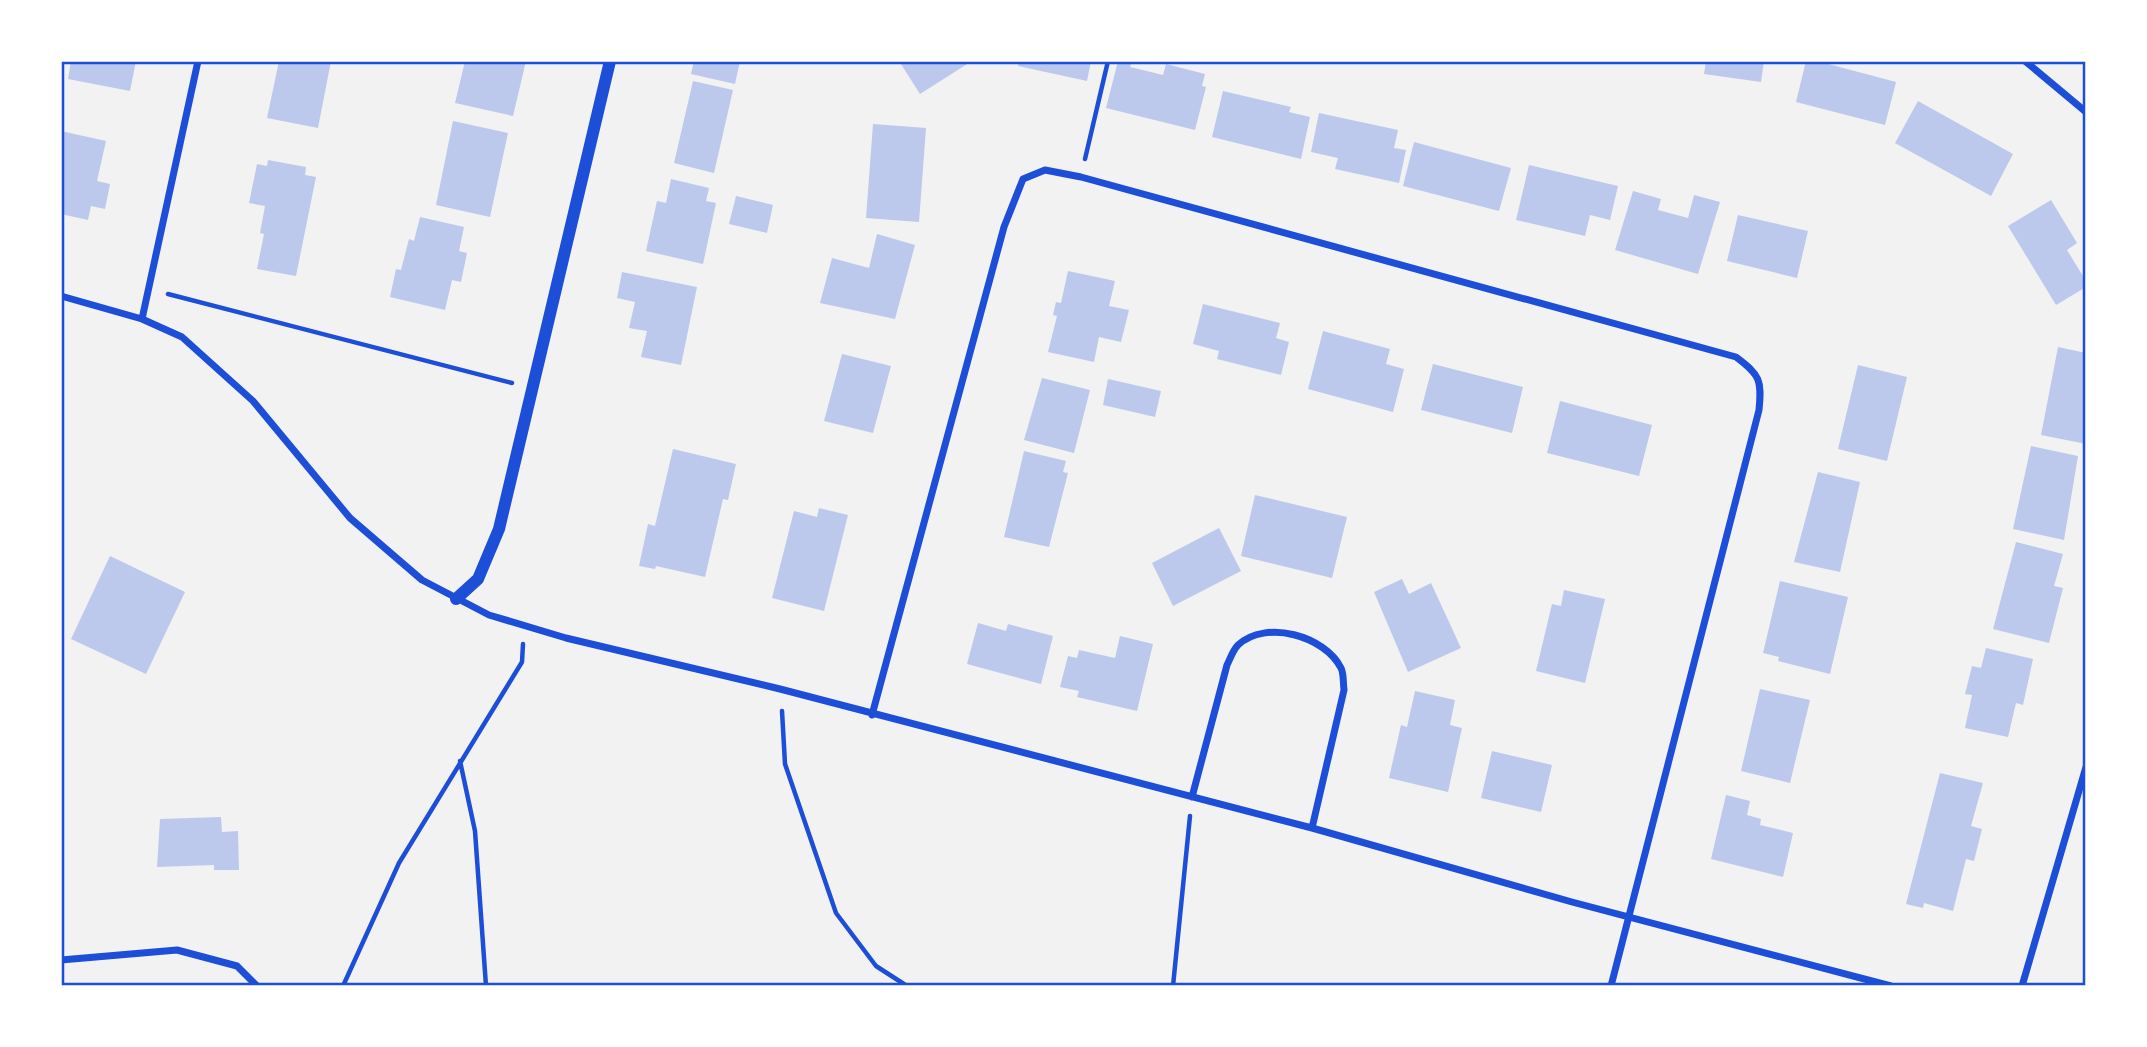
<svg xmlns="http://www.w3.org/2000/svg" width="2147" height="1047" font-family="Quicksand,sans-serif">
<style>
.building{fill:#bdc9ec}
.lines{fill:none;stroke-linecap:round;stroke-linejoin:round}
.path{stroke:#1d4ed8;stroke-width:4.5}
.minor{stroke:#1d4ed8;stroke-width:7}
.tertiary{stroke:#1d4ed8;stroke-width:12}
.neatline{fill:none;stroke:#1d4ed8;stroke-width:2.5}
</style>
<rect width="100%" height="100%" fill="#f2f2f2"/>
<path class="building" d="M71,61H136L130,91L68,79Z
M279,61H331L318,128L267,118Z
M465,61H526L513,116L455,103Z
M694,61H740L735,84L691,74Z
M899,61H972L920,94Z
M1019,61H1091L1087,81L1018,66Z
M1118,61H1132L1130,67L1163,75L1166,64L1205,74L1202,86L1206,87L1195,130L1106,108Z
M1706,61H1764L1761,82L1704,74Z
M1806,61H1817L1896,82L1885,125L1796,102Z
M693,81L733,90L714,173L674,163Z
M1223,91L1291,107L1289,112L1310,117L1301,159L1212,137Z
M1918,101L2013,154L1991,196L1895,143Z
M1319,113L1398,130L1394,148L1406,150L1399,183L1335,169L1338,158L1311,152Z
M453,121L508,133L490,217L436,205Z
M873,124L926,128L919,222L866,218Z
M61,131L106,141L97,181L110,184L105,209L91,206L88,220L61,214Z
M1414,142L1511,168L1499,211L1403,186Z
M268,160L306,167L305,175L316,177L296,276L257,269L264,234L260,233L265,206L249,203L257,164L267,166Z
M1529,165L1618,186L1610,220L1590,215L1585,236L1516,220Z
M671,179L709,188L706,201L716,203L703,264L646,251L657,201L666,203Z
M1633,191L1661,199L1658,210L1688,218L1694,195L1720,202L1698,274L1615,250Z
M736,196L773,205L767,233L729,224Z
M2051,200L2077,243L2067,250L2086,281V287L2056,305L2008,226Z
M1738,215L1808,231L1797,278L1727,261Z
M420,217L464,227L459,251L467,253L461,282L452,280L445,310L390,297L396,269L401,270L409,239L414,241Z
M877,234L915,245L895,319L820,303L832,258L869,268Z
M1068,271L1115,281L1109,306L1129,310L1121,342L1099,337L1094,362L1048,352L1057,316L1053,315L1056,302L1061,303Z
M622,272L697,287L681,365L641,357L647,331L629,328L635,302L617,298Z
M1203,304L1280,323L1276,338L1289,342L1281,375L1217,359L1219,351L1193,344Z
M1323,331L1390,349L1386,364L1404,369L1393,412L1308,389Z
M2058,347L2086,353V444L2041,435Z
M842,354L891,366L873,433L824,421Z
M1433,364L1523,387L1512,433L1421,410Z
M1858,365L1907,377L1887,461L1838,449Z
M1042,378L1090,390L1074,453L1024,440Z
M1108,379L1161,391L1155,417L1103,405Z
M1560,401L1652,425L1639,476L1547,453Z
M2031,446L2078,456L2064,540L2013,529Z
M673,449L736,464L728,500L723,499L705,577L656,566L655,569L639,566L648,524L655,526Z
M1024,451L1066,461L1063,472L1068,473L1049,547L1004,537Z
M1818,472L1860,482L1840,572L1794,562Z
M1255,495L1347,517L1332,578L1241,556Z
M819,508L848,515L824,611L772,598L794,511L817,517Z
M1219,528L1241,571L1173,606L1152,563Z
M2016,542L2063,554L2054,586L2063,588L2049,643L1993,629Z
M110,556L185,592L146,674L71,639Z
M1402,579L1409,594L1431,583L1461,648L1408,672L1374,592Z
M1780,581L1848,597L1830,674L1778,661L1779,657L1763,653Z
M1564,590L1605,599L1585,683L1536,671L1552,604L1561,606Z
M978,623L1006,631L1008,624L1053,636L1041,684L967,664Z
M1120,636L1153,644L1137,711L1077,697L1079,691L1060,687L1068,656L1077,658L1079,650L1115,658Z
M1986,648L2033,659L2023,705L2016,703L2008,737L1965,728L1972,695L1965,694L1972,666L1981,668Z
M1760,689L1810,700L1790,783L1741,771Z
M1415,691L1455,700L1450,725L1462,728L1448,792L1389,778L1401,725L1407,727Z
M1492,751L1552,765L1541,812L1481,798Z
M1940,773L1983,783L1971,826L1982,829L1974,861L1966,859L1953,911L1924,903L1923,908L1906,904Z
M1726,795L1750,801L1747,815L1761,819L1760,825L1793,833L1783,877L1711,859Z
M221,817L222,832L238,831L239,870H214V865L157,867L160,819Z"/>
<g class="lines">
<path class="path" d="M1085,159L1108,61
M168,294L512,383
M782,711L785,764L836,913L876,966L907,986
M460,761L475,831L486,986
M343,986L399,863L522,662L523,644
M1173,986L1190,816"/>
<path class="minor" d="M2025,61L2086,112
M61,296L142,319L182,337L253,401L350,518L422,580L489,615L566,638L780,689L1312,828L1572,902L1891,986
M142,319L198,61
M872,715L1004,227L1023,179L1045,170L1081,177L1736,357C1760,375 1762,380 1759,410L1611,986
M1192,797L1227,665C1230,659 1233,650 1238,645C1266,619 1325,636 1341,668C1344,674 1343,683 1344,690L1312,828
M61,960L177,950L237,966L257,986
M2022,986L2086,767"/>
<path class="tertiary" d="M456,599L478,579L499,529L610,61"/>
</g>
<rect width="2147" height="1047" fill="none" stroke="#ffffff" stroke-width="126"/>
<rect x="63" y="63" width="2021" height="921" class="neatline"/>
</svg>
